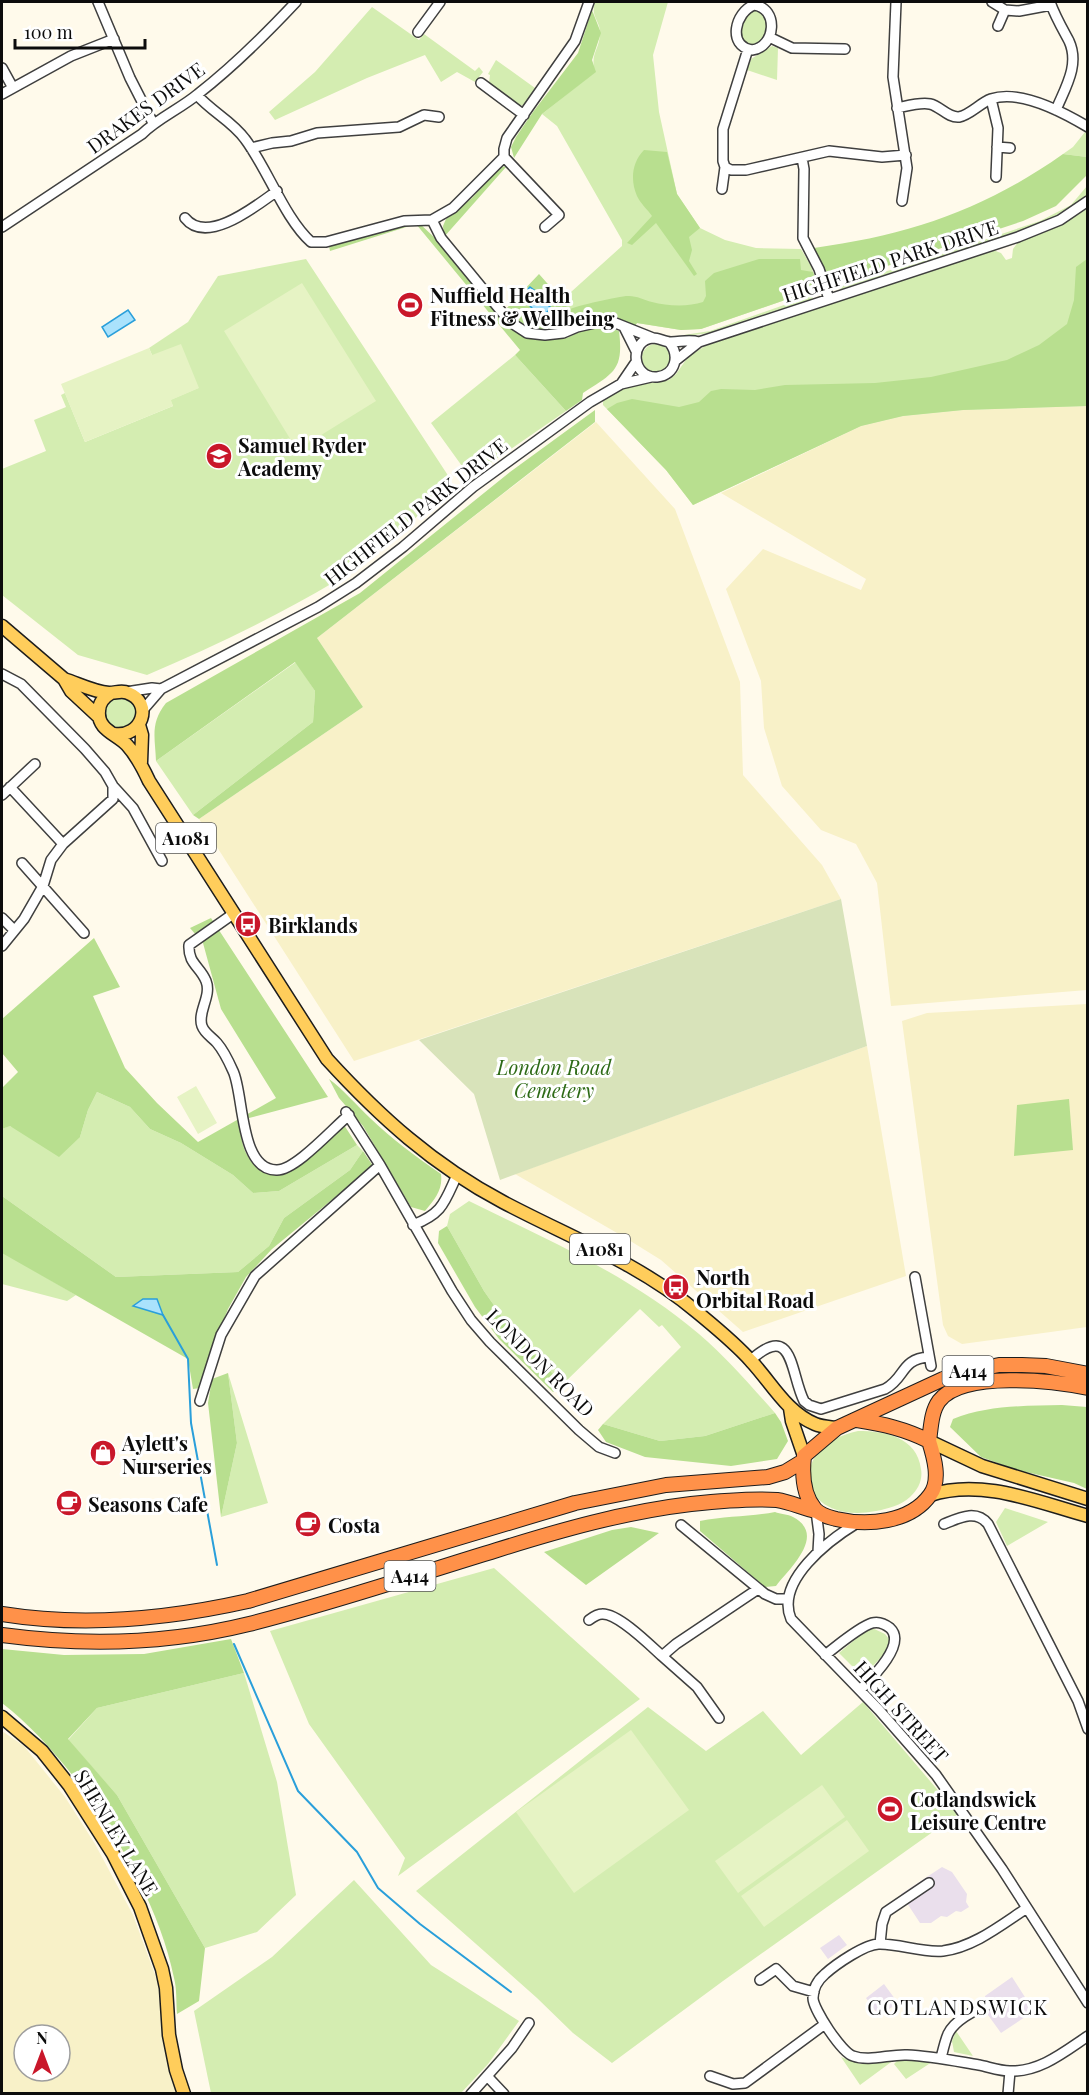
<svg xmlns="http://www.w3.org/2000/svg" width="1089" height="2095" font-family="'Playfair Display',serif">
<style>
.industrial{fill:#eadfec}
.farmland{fill:#f8f1c8;fill-rule:evenodd}
.green{fill:#d4edb1}
.forest{fill:#b8df8f}
.cemetery{fill:#d8e3ba}
.pitch{fill:#e6f3c4}
.water{fill:#aae2fc;stroke:#2a9fda;stroke-width:1.5}
.lines{fill:none;stroke-linecap:round;stroke-linejoin:round}
.stream{stroke:#2a9fda;stroke-width:2}
.minor-casing{stroke:#3f3f3f;stroke-width:12}
.major-casing{stroke:#1d1d1d;stroke-width:15}
.highway-casing{stroke:#1d1d1d;stroke-width:16}
.minor{stroke:#fff;stroke-width:9}
.major{stroke:#ffcd5b;stroke-width:12}
.highway{stroke:#ff9149;stroke-width:14}
.labels{text-anchor:middle;dominant-baseline:central;stroke-width:6;stroke-linejoin:round;paint-order:stroke}
.shield{fill:#fff;stroke:#555;stroke-width:1.5}
.shield-label{font-size:18px;font-weight:bold;fill:#0c0c0c}
.street-label{font-size:20px;fill:#0c0c0c;stroke:#fff}
.poi-label{font-size:20px;font-weight:bold;fill:#0c0c0c;stroke:#fff;text-anchor:start}
.park-label{font-size:20px;font-style:italic;fill:#2d6a16;stroke:#fff}
.neighbourhood-label{font-size:21px;letter-spacing:1.5px;fill:#0c0c0c;stroke:#fff}
</style>
<rect width="100%" height="100%" fill="#fffaeb"/>
<path class="industrial" d="M942,1867L952,1872L967,1894L966,1902L969,1907L961,1912L956,1911L947,1917L941,1916L931,1923H920L901,1894Z
M839,1935L847,1945L828,1959L820,1948Z
M1012,1977L1034,2011L1001,2033L988,2015L984,2013L985,1996Z
M884,1984L898,2003L879,2016L866,1998Z"/>
<path class="farmland" d="M1087,406V990L891,1006L877,883L856,844L821,830L782,786L764,728L761,681L726,589L763,549L861,590L866,579L721,493L861,426L903,416L963,410Z
M596,422L675,509L740,682L743,775L822,865L841,899L354,1061L199,819L363,707L317,638Z
M1087,1004V1327L962,1344L948,1336L943,1325L902,1021L927,1013Z
M867,1046L906,1276L743,1332L661,1260L624,1237L515,1174Z
M2,1731L24,1746L65,1797L95,1844L133,1915L160,1988L166,2052L176,2093H2ZM24,2035H60V2071H24Z"/>
<path class="green" d="M595,2H668L653,55L659,112L677,194L700,228L725,240L756,248L801,249L811,266L817,283L814,290L701,329L681,330L637,323L634,327C610,312 608,314 581,320L561,301L622,246V240L557,126L542,114L595,72C590,53 599,51 600,34C601,21 590,17 595,2Z
M372,7L419,40L424,34L475,71L479,67L483,72L475,82L457,72L441,82L425,55L367,78L275,120L269,112L315,72Z
M756,9L765,15C768,27 767,32 760,43L747,45L740,37V25L745,14Z
M772,46L778,48L777,80L747,70L751,59Z
M496,60L535,88L525,104L520,106L489,83L490,75L488,74Z
M1085,132L1087,134V157L1063,154L1073,147Z
M1087,186V195L1084,198L1054,217L1027,228L842,289L835,287L930,258L1040,221L1071,205Z
M1087,209V406L963,410L903,416L861,426L693,505L666,470L603,405V399L625,387L669,380L676,374L688,357L705,346L993,250L1001,253L1006,260L1012,258L1013,249L1018,242L1043,233Z
M306,259L451,480L449,486C414,519 378,556 336,581C276,617 212,647 147,675L78,655L2,595V469L46,451L34,420L66,407L61,395L65,393L85,442L173,406L170,400L198,388L152,355L149,348L188,322L218,276Z
M818,293L810,300L710,333L685,336L684,335L710,331Z
M642 358a14 14 0 1 1 28 0a14 14 0 1 1-28 0Z
M515,355L566,411L476,473H467L431,423Z
M296,662L315,691L313,722L193,815L156,761Z
M105 714a16 16 0 1 1 32 0a16 16 0 1 1-32 0Z
M97,1092L130,1107L150,1129L181,1143L233,1175L253,1193L279,1191L357,1145L363,1151L350,1170L284,1218L269,1246L238,1272L116,1277L2,1196V1129L9,1126L80,1137L88,1110Z
M469,1201C548,1240 631,1276 699,1334C727,1358 751,1386 775,1413L705,1436L660,1441L603,1424L681,1347L662,1325L659,1327L640,1309L563,1384L514,1334L484,1291L447,1226L450,1214Z
M2,1253H4L76,1295L67,1301L2,1284Z
M228,1373L268,1503L221,1517L237,1443Z
M858,1431C885,1431 917,1437 921,1469C923,1480 918,1490 910,1497C902,1505 887,1509 876,1511C797,1526 784,1447 858,1431Z
M1005,1508L1048,1522L1007,1546L996,1522Z
M494,1568L640,1699L398,1876L405,1858L309,1724L270,1631Z
M870,1627L885,1634L893,1644L863,1677L839,1653Z
M244,1673L277,1782L296,1895L257,1932L205,1948L117,1795L68,1740L97,1708Z
M863,1702L958,1814L723,1981L612,2063L573,2033L537,1998L416,1891L648,1707L706,1751L763,1711L801,1755Z
M354,1880L431,1965L519,2021L488,2064L461,2093H211L194,2011L272,1957Z
M956,2031L973,2056L954,2052L952,2041Z
M841,2057L860,2064L894,2060L860,2085Z
M898,2060L932,2062L906,2079L894,2064Z"/>
<path class="forest" d="M592,10L601,33L592,60L596,72L542,114L514,158L511,147L516,137L533,112L578,53Z
M644,150L667,152L677,194L700,228L689,237L692,250L689,261L697,274L694,276L656,223L632,245L627,243L652,216C648,210 640,203 637,196C630,180 632,162 644,150Z
M1063,154L1087,157V175L1056,206L1023,221L836,283L827,276L814,248C909,235 984,210 1063,154Z
M500,166L506,167L444,237L443,226L446,219L472,198Z
M409,222H418L436,239L510,326L541,339L567,338L587,328L603,325L619,331C624,371 613,373 583,393L582,400L566,411L515,355L520,350L416,224L330,251L329,246Z
M759,259H800L801,270L813,272L817,283L814,290L701,329L681,330L637,323L634,327C615,315 604,311 581,320C576,322 571,327 565,329C550,334 533,327 519,322L517,315L505,310L539,274L570,309C576,306 623,295 629,296C637,296 644,300 652,302C667,306 688,307 703,302L706,296L705,281L714,273Z
M1087,259V406L963,410L903,416L861,426L693,505L666,470L607,409L617,403L632,399L679,407L699,402L711,391L721,389L755,390L785,385L875,383L931,377L1007,360L1039,345L1067,324L1074,300L1076,267Z
M595,410V422L317,638L363,707L199,819L193,815L313,722L315,691L295,662L156,761C155,737 150,723 166,703L360,593L510,472Z
M211,918L328,1097L249,1118L239,1126C241,1135 242,1145 246,1153C272,1205 320,1147 344,1125L357,1145L279,1191L253,1193L233,1175L181,1143L150,1129L130,1107L97,1092L88,1110L80,1137L59,1157L10,1126L2,1129V1088L18,1072L2,1053V1019L94,938L120,987L93,996L125,1068L157,1103L198,1142L276,1098L221,1009L203,943L190,928Z
M329,1079C345,1091 356,1105 370,1118C392,1139 416,1157 441,1174C443,1190 435,1199 425,1211L411,1207L363,1126L339,1098Z
M1069,1099L1073,1150L1014,1156L1017,1105Z
M363,1151L373,1166L272,1249L246,1277L228,1309L208,1360L200,1388L193,1389L188,1359L2,1253V1196L116,1277L238,1272L269,1246L284,1218L350,1170Z
M447,1226L484,1291L514,1334L563,1384L553,1392L499,1339L475,1307L438,1243L439,1231Z
M228,1373L237,1443L221,1517L208,1403L212,1379Z
M1062,1405L1087,1407V1489L1074,1483L1017,1470L981,1457L950,1427L953,1419C988,1405 1025,1406 1062,1405Z
M775,1413L781,1422L788,1441L777,1459L731,1466L645,1457L606,1442L598,1430L603,1424L660,1441L705,1436Z
M775,1512C780,1514 788,1514 793,1517C827,1535 790,1568 776,1586L765,1587L700,1531V1521C725,1516 750,1517 775,1512Z
M631,1527L659,1533L586,1585L544,1552L612,1530Z
M231,1639L244,1673L97,1708L68,1739L117,1795L205,1948L199,2001L177,2014C176,2002 177,1989 174,1978C156,1886 76,1760 2,1703V1649L64,1655L144,1654Z"/>
<path class="cemetery" d="M841,899L867,1046L500,1180L474,1094L419,1040Z"/>
<path class="pitch" d="M302,283L376,401L297,450L224,331Z
M181,344L199,388L171,400L173,406L85,442L61,384L149,348L152,355Z
M196,1086L217,1123L198,1134L177,1097Z
M631,1730L689,1810L574,1893L516,1812Z
M822,1785L845,1817L738,1893L715,1861Z
M847,1820L869,1851L764,1927L741,1896Z"/>
<path class="water" d="M530,287L551,302L548,305L551,308L541,318L521,296Z
M128,310L135,320L108,337L102,327Z
M143,1299H157L163,1315L133,1306Z"/>
<g class="lines">
<path class="stream" d="M163,1315L188,1359L191,1423L217,1565
M234,1644L298,1791L357,1852L378,1888L420,1924L511,1992"/>
<defs>
<path id="minor" d="M98,2L130,78L153,123
M896,2L893,77L907,168L902,201
M992,2L1005,10L1019,11L1051,5
M1050,2C1055,16 1062,28 1069,41C1080,65 1065,88 1056,110
M754,5C779,8 776,47 752,50C727,46 735,12 754,5Z
M998,26L1005,10
M418,32L440,2
M769,37L792,48L845,49
M2,68L13,88
M481,83L524,115
M2,94L71,56L114,39
M197,95C212,112 232,121 245,139C267,168 285,219 311,242H326L404,221L432,220L453,208L504,157V149L507,138L575,41L589,2
M991,99L998,128L996,177
M897,108C907,106 920,102 930,104C940,106 948,118 959,117C970,115 980,103 991,99C1020,89 1063,112 1088,127
M997,147L1010,148
M251,148L272,143L291,141L317,133L399,127L424,115L439,117
M504,157L559,215L545,227
M802,158L804,169L803,238L819,269L829,299
M725,167L731,170H746L829,151L882,157L906,155
M722,189L725,167L723,161V129L748,49
M185,218C207,246 257,205 277,191
M432,220L441,238L510,322L527,333L545,335L563,333L577,327L608,320L653,338
M2,227L142,134C158,118 180,109 198,94C234,66 266,34 296,2
M624,327L636,351
M669,342C680,355 676,375 657,377C632,379 628,340 653,338C659,338 665,342 671,342C681,342 689,339 699,342
M675,361L699,342L1018,237L1060,220L1088,201
M621,384L636,362
M2,674L21,684L85,749L105,772L113,786V799L63,844L51,860L43,886L24,919L2,946
M126,692L152,688L161,689
M142,711L161,689L318,607L356,583L403,547L473,487L590,402L621,384L651,377
M113,786L133,808L162,861
M10,787L63,844
M2,795L35,764
M22,863L84,933
M233,914L189,945C188,964 200,966 206,981C212,996 197,1012 202,1026C205,1034 212,1037 217,1043C223,1050 229,1062 233,1071C244,1093 239,1171 277,1170C296,1170 333,1128 349,1115
M2,918L14,930
M346,1112L380,1165L452,1291L471,1320L490,1342L579,1430L599,1447L615,1453
M413,1225C443,1213 444,1203 457,1175
M915,1277L931,1366
M751,1360C794,1321 790,1373 804,1401L809,1405L821,1409L885,1389C906,1378 900,1359 929,1357
M200,1401L221,1335L255,1276L380,1165
M816,1511L819,1534L818,1552
M857,1523C829,1540 775,1581 791,1619L879,1710L936,1775L1002,1869L1088,2003
M944,1524C959,1518 976,1509 988,1524L1078,1701L1088,1729
M681,1525L765,1594L776,1599H788
M589,1620C593,1617 597,1614 602,1614C618,1613 650,1645 662,1656L676,1644L758,1589
M825,1655C837,1646 859,1627 872,1623C879,1621 885,1624 890,1628C907,1644 872,1678 860,1690
M662,1656L697,1687L719,1718
M1027,1908C1001,1925 974,1947 943,1951C922,1953 901,1944 880,1944C866,1943 835,1965 825,1974C818,1980 813,1988 813,1998C813,2009 842,2053 853,2056C869,2062 890,2054 907,2055C931,2056 955,2061 979,2065C989,2067 1000,2071 1010,2071C1040,2072 1064,2052 1088,2036
M880,1944L882,1924L886,1912L929,1883
M760,1980L776,1969L793,1986L814,1992
M941,2058C943,2050 945,2041 948,2034C954,2021 974,2010 987,2005
M487,2076L504,2094
M710,2076L733,2084L745,2083L825,2024
M471,2094L512,2048L529,2023
M1008,2094L1010,2071"/>
<path id="major" d="M2,626L64,679L71,691L99,717
M64,679C79,684 94,692 109,693C116,693 122,690 128,693C154,703 142,738 114,734
M111,693C104,697 99,703 99,711C97,730 117,734 127,745C137,756 143,768 149,781L327,1059C380,1117 433,1165 503,1202C569,1237 639,1263 697,1312C715,1327 735,1343 751,1361C771,1382 786,1412 815,1424C822,1427 830,1427 837,1428
M139,725L142,735L141,762
M790,1408L792,1421L804,1456
M929,1441L982,1466L1088,1499
M930,1495C982,1478 1037,1502 1088,1516
M2,1717L42,1751L69,1785L113,1854L140,1907L162,1969L166,1988L169,2035L176,2070L184,2094"/>
<path id="highway" d="M857,1420C883,1424 905,1429 929,1441C934,1457 941,1481 930,1495C910,1523 867,1526 836,1519C829,1517 820,1515 815,1509C803,1495 802,1474 804,1456L837,1428L943,1379L961,1373L999,1365H1022L1046,1366L1088,1374
M929,1441C931,1428 931,1412 939,1401C963,1370 1054,1381 1088,1388
M2,1614C83,1627 168,1619 248,1601L575,1503L666,1485L768,1477L785,1472L803,1461
M2,1635C84,1646 168,1644 249,1624C333,1603 415,1575 497,1550C561,1530 624,1512 691,1504C719,1501 749,1498 777,1500C790,1502 803,1508 816,1511"/>
</defs>
<use href="#minor" class="minor-casing"/>
<use href="#major" class="major-casing"/>
<use href="#highway" class="highway-casing"/>
<use href="#minor" class="minor"/>
<use href="#major" class="major"/>
<use href="#highway" class="highway"/>
</g>
<defs>
<symbol id="stadium-disc" viewBox="-11 -11 22 22"><circle r="9.5" fill="#c9172a" stroke="#fff"/><path d="M0-5a6.5 5 0 1 0 0 10a6.5 5 0 1 0 0-10ZM-3.5-1.8h7v3.6h-7Z" fill="#fff"/></symbol>
<symbol id="school-disc" viewBox="-11 -11 22 22"><circle r="9.5" fill="#c9172a" stroke="#fff"/><path d="M0-5L7-2L0 1L-7-2ZM-4 1L0 2.5L4 1V4Q0 6-4 4Z" fill="#fff"/></symbol>
<symbol id="bus-disc" viewBox="-11 -11 22 22"><circle r="9.5" fill="#c9172a" stroke="#fff"/><path d="M-5-6H5V4H4V6H2V4H-2V6H-4V4H-5ZM-3.5-4V0h7V-4ZM-3.5 1.2v1.5H-2V1.2ZM2 1.2v1.5H3.5V1.2Z" fill="#fff"/></symbol>
<symbol id="shop-disc" viewBox="-11 -11 22 22"><circle r="9.5" fill="#c9172a" stroke="#fff"/><path d="M-5-2.5h2.3a2.7 3.5 0 0 1 5.4 0H5L5.5 6h-11ZM-1.5-2.5h3a1.5 2.3 0 0 0-3 0Z" fill="#fff"/></symbol>
<symbol id="cafe-disc" viewBox="-11 -11 22 22"><circle r="9.5" fill="#c9172a" stroke="#fff"/><path d="M-5.5-4.5H6V0H3Q3 3.5 0 3.5H-2.5Q-5.5 3.5-5.5 0ZM3-3.2v2h1.7v-2ZM-6 4.5H4V6H-6Z" fill="#fff"/></symbol>
</defs>
<g fill-rule="evenodd">
<use href="#stadium-disc" x="395" y="290" width="30" height="30"/>
<use href="#school-disc" x="204" y="441" width="30" height="30"/>
<use href="#bus-disc" x="233" y="909" width="30" height="30"/>
<use href="#bus-disc" x="661" y="1272" width="30" height="30"/>
<use href="#shop-disc" x="88" y="1438" width="30" height="30"/>
<use href="#cafe-disc" x="54" y="1488" width="30" height="30"/>
<use href="#cafe-disc" x="293" y="1509" width="30" height="30"/>
<use href="#stadium-disc" x="875" y="1794" width="30" height="30"/>
</g>
<g class="labels">
<g class="shield">
<rect x="156" y="823" width="60" height="30" rx="4.5"/>
<rect x="570" y="1234" width="60" height="30" rx="4.5"/>
<rect x="942.5" y="1356" width="51" height="30" rx="4.5"/>
<rect x="384.5" y="1561" width="51" height="30" rx="4.5"/>
</g>
<g class="shield-label">
<text x="186" y="838">A1081</text>
<text x="600" y="1249">A1081</text>
<text x="968" y="1371">A414</text>
<text x="410" y="1576">A414</text>
</g>
<g class="street-label">
<text transform="translate(145 107) rotate(-36)">DRAKES DRIVE</text>
<text transform="translate(890 260) rotate(-18)">HIGHFIELD PARK DRIVE</text>
<text transform="translate(415 511) rotate(-38)">HIGHFIELD PARK DRIVE</text>
<text transform="translate(541 1362) rotate(45)">LONDON ROAD</text>
<text transform="translate(902 1711) rotate(48)">HIGH STREET</text>
<text transform="translate(117 1832) rotate(59)">SHENLEY LANE</text>
</g>
<g class="poi-label">
<text x="430" y="294">Nuffield Health<tspan x="430" dy="23">Fitness &amp; Wellbeing</tspan></text>
<text x="238" y="444">Samuel Ryder<tspan x="238" dy="23">Academy</tspan></text>
<text x="268" y="924">Birklands</text>
<text x="696" y="1276">North<tspan x="696" dy="23">Orbital Road</tspan></text>
<text x="122" y="1442">Aylett's<tspan x="122" dy="23">Nurseries</tspan></text>
<text x="88" y="1503">Seasons Cafe</text>
<text x="328" y="1524">Costa</text>
<text x="910" y="1798">Cotlandswick<tspan x="910" dy="23">Leisure Centre</tspan></text>
</g>
<g class="park-label">
<text x="554" y="1066">London Road<tspan x="554" dy="23">Cemetery</tspan></text>
</g>
<g class="neighbourhood-label">
<text x="958" y="2006">COTLANDSWICK</text>
</g>
</g>
<rect width="1089" height="2095" fill="none" stroke="#0c0c0c" stroke-width="6"/>
<g transform="translate(42 2053)"><circle r="28" fill="#ffffff" stroke="#9e9e9e" stroke-width="1.5"/>
<path d="M0-4.5L10 22L0 15L-10 22Z" fill="#c9172a"/>
<text y="-9" font-size="16" font-weight="bold" text-anchor="middle" fill="#0c0c0c">N</text>
</g>
<path d="M15 39v9h130v-9" fill="none" stroke="#0c0c0c" stroke-width="3"/>
<text x="24" y="39" font-size="18" fill="#0c0c0c" stroke="#ffffff" stroke-width="4.5" paint-order="stroke">100 m</text>
</svg>
